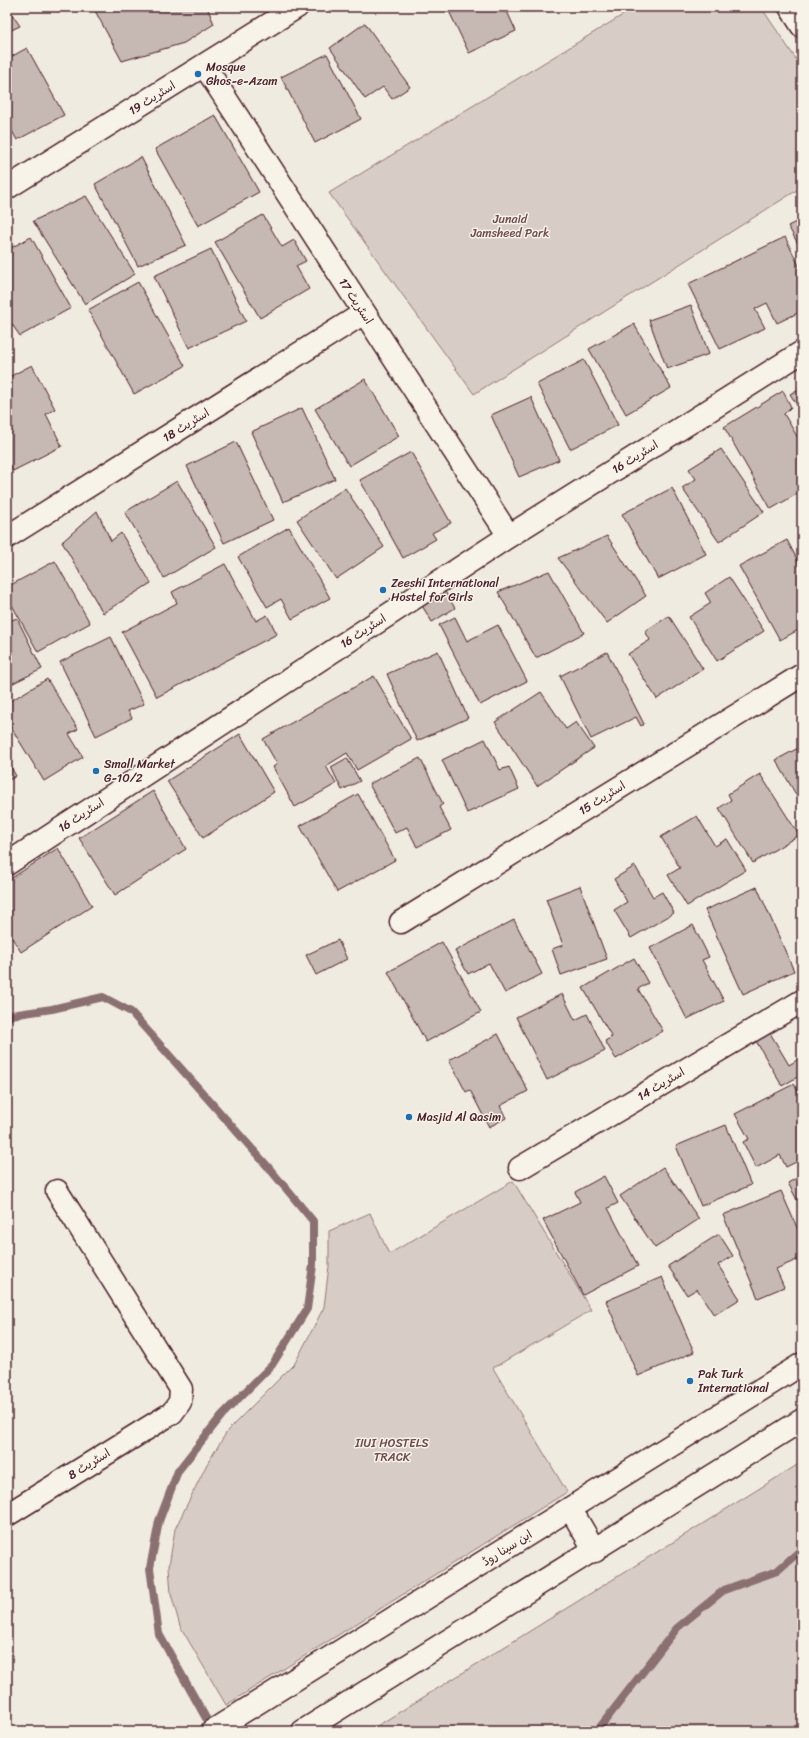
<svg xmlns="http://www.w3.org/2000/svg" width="809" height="1738" font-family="Sriracha,'Playpen Sans Arabic',sans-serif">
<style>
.green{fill:#d8cdc6;stroke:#917678}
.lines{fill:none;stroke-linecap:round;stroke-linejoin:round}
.stream{stroke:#8b6f72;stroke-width:8}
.building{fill:#c6b8b3;stroke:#4a1f2b}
.street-casing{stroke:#4a1f2b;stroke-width:25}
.secondary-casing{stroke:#4a1f2b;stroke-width:25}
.primary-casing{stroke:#4a1f2b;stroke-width:25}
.street{stroke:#f7f3e8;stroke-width:22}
.secondary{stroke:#f7f3e8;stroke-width:22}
.primary{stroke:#f7f3e8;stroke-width:22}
.poi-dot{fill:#1f6fb2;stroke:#f7f3e8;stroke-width:1.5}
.labels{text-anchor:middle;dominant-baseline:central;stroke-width:3;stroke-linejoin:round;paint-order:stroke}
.poi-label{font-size:12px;fill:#4a1f2b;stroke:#f7f3e8;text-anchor:start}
.street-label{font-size:12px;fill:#4a1f2b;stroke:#f7f3e8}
.park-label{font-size:12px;fill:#6e4a52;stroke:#f7f3e8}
</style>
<rect width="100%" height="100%" fill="#f0ebe0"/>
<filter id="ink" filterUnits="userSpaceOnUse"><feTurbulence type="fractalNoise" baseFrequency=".025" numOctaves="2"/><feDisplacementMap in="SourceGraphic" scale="8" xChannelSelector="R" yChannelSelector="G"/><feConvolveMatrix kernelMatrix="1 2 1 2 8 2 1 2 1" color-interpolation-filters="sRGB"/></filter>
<g filter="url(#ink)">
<path class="green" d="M636,7H761L802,68V187L474,394L329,193Z
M513,1181L591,1310L493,1368L567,1492L226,1705L180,1626L171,1594L169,1566L175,1529L207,1464L228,1430L295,1363L324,1307L329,1266V1231L370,1213L389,1254Z
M802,1462V1731H369Z"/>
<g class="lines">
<path class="stream" d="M7,1019L11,1015L52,1009L103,997L131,1012L269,1168L313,1221V1265L307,1309L272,1365L222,1415L178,1471L159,1521L150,1568L159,1634L212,1729
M597,1731L677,1628L724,1590L777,1571L802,1549"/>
</g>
<path class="building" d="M7,7L20,26L7,32Z
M93,7H207L214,24L184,43L122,61Z
M447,7H505L516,31L469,53Z
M546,7H556L549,12Z
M365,23L410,87L392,99L383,87L365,99L330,48Z
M27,48L64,115L17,140L7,122V59Z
M327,54L361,119L315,143L281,77Z
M215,115L259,192L198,226L155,149Z
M7,140L10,147L7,149Z
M141,157L186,245L138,266L95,184Z
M86,196L135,274L85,304L33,221Z
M263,215L282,247L294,240L306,261L296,266L309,289L260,318L215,242Z
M802,219V251L788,226Z
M31,237L71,308L20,336L7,317V250Z
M785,237L802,272V311L777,323L767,303L755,309L765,328L720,349L688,284Z
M211,249L246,321L189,348L154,276Z
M138,282L185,366L134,394L88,310Z
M691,305L709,354L667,369L649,320Z
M634,324L671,388L626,414L589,349Z
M584,360L618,425L570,449L537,384Z
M32,365L55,409L46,414L62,446L13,471L7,461V378Z
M365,379L399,436L349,466L315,409Z
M802,387V413L790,394Z
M783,391L791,407L784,414L802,445V491L771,509L724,427Z
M531,397L559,460L519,477L491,415Z
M302,408L335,479L283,502L251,432Z
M236,442L273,520L224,543L187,466Z
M721,449L764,512L719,542L682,488L696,479L689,469Z
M411,452L451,523L432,533L436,539L403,558L360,480Z
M177,481L216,547L164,578L125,512Z
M345,488L384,547L336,579L297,520Z
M672,488L706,554L658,579L622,514Z
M97,511L111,541L121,533L151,583L103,613L62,542Z
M289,527L330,598L292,619L281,599L267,607L238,557Z
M607,536L646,596L607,623L558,558Z
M787,540L802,569V628L780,640L739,566Z
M55,561L90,623L38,652L7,596V587Z
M225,564L256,621L267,615L277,634L157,697L122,632L177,603L172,592Z
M549,571L584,633L536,658L498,592Z
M729,577L764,631L717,661L689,617L711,603L705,593Z
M444,590L455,608L432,622L421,604Z
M669,616L703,669L657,699L628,654L650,640L645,631Z
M455,617L467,641L498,625L527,681L480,705L439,625Z
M17,618L42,669L7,686V622Z
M111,637L144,704L128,711L132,718L96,736L60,662Z
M438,651L468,718L417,741L387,674Z
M607,652L644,724L641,726L636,717L591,739L560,676Z
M374,676L411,739L357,770L347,753L326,766L336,784L295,807L273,767L277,764L263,739Z
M47,679L78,729L69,734L83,757L44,781L7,721V703Z
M541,692L566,729L576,722L594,748L537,786L495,722Z
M240,734L274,792L203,838L167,781Z
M485,739L500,770L509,767L519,789L467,813L442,760Z
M802,746V805L776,760Z
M347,758L360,781L342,790L331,767Z
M420,758L443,804L439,807L451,830L417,847L407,827L395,833L369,784Z
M7,760L16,776L7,781Z
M760,774L799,835L753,863L719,808L731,800L728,794Z
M153,791L186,849L115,895L79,838Z
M358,794L395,860L337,892L300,826Z
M697,816L715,846L727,839L746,870L687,906L668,875L680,868L661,837Z
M58,848L92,906L21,952L7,930V881Z
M635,866L653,897L662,892L674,913L631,938L614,910L627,902L614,879Z
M580,886L607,959L561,975L552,949L563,945L546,899Z
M757,887L794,971L743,994L705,910Z
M514,920L542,974L505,993L489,963L468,974L455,951Z
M693,925L709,957L702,960L724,1001L687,1019L650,948Z
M338,940L347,959L316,975L306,955Z
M442,942L481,1012L426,1042L388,972Z
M634,958L648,983L638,989L663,1031L616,1059L605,1041L612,1037L583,988Z
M562,994L575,1020L587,1014L605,1051L547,1080L516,1017Z
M770,1033L789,1065L802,1057V1080L799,1076L782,1086L756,1041Z
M498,1034L528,1091L500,1106L506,1118L489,1127L470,1090L466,1092L449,1060Z
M794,1084L802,1099V1159L786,1167L780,1155L756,1168L743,1142L749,1139L735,1114Z
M726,1125L751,1185L701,1206L676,1146Z
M663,1167L699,1219L655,1248L620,1196Z
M802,1175V1209L788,1183Z
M604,1176L618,1203L608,1208L638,1266L583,1295L543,1220L580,1202L575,1192Z
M781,1191L802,1239V1260L801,1258L776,1269L784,1287L758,1298L723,1215Z
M719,1234L733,1256L718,1265L740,1299L714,1315L697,1289L687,1295L668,1266Z
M662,1277L694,1352L638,1376L606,1301Z"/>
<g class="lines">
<defs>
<path id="street" d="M204,65L509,536
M7,188L297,7
M7,537L364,313
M7,864L509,536L802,352
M401,922L802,675
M520,1168L802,1001
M7,1515L172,1413L180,1402L181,1389L57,1191"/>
<path id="secondary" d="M570,1508L595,1551
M212,1731L802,1364
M303,1731L802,1420"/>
<path id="primary" d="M790,7L802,26"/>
</defs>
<use href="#street" class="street-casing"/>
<use href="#secondary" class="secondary-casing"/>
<use href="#primary" class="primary-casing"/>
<use href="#street" class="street"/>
<use href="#secondary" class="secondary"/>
<use href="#primary" class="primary"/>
</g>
</g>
<g class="poi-dot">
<circle cx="198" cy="74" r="4"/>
<circle cx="383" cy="590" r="4"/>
<circle cx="96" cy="771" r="4"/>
<circle cx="409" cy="1117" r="4"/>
<circle cx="690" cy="1381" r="4"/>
</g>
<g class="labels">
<g class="poi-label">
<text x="206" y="67">Mosque<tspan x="206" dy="14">Ghos-e-Azam</tspan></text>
<text x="391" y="583">Zeeshi International<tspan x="391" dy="14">Hostel for Girls</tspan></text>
<text x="104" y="764">Small Market<tspan x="104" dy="14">G-10/2</tspan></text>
<text x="417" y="1117">Masjid Al Qasim</text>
<text x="698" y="1374">Pak Turk<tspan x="698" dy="14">International</tspan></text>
</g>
<g class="street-label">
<text transform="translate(152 98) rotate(-32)">اسٹریٹ 19</text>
<text transform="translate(356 301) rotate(57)">اسٹریٹ 17</text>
<text transform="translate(186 425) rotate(-32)">اسٹریٹ 18</text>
<text transform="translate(635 457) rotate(-32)">اسٹریٹ 16</text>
<text transform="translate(363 631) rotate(-33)">اسٹریٹ 16</text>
<text transform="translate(602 798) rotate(-32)">اسٹریٹ 15</text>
<text transform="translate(81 815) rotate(-33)">اسٹریٹ 16</text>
<text transform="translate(661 1084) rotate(-31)">اسٹریٹ 14</text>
<text transform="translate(89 1464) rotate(-32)">اسٹریٹ 8</text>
<text transform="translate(507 1548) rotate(-32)">ابن سینا روڈ</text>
</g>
<g class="park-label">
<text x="510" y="219">Junaid<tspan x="510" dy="14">Jamsheed Park</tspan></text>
<text x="392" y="1443">IIUI HOSTELS<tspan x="392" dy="14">TRACK</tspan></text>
</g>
</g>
<rect width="809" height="1738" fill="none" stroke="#f7f3e8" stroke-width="24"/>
<rect x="12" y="12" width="785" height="1714" fill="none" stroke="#4a1f2b" stroke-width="1.5" filter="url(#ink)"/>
</svg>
